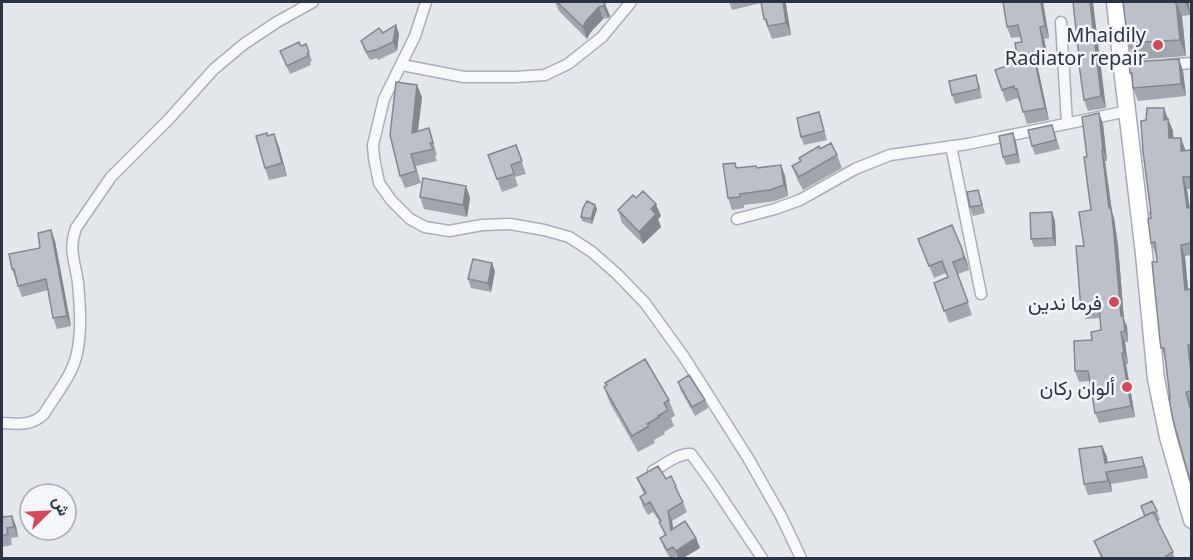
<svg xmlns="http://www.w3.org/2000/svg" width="1193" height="560" font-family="'Noto Sans',Vazirmatn,sans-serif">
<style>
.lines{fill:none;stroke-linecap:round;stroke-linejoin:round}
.minor-casing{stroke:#a9aeb7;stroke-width:13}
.primary-casing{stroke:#a3abb8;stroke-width:19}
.minor{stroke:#f7f8fa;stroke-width:10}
.primary{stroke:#fff;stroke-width:16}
.wall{fill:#a1a5ae}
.shaded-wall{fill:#83868d}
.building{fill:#bbc0ca;stroke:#83868d;stroke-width:1.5}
.poi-dot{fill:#d1495b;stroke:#f4f6f9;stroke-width:2}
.labels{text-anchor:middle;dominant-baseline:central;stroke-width:5;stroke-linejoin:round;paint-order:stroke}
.poi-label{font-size:20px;fill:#2b3445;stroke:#f4f6f9;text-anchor:end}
</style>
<rect width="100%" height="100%" fill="#e4e7ec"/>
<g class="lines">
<defs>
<path id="minor" d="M426,2L415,36L384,99L373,145L374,158L379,183L391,200L410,219L425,227L449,231L482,225L510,224L544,230L569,237L592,252L617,274L645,303L684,357L748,458L781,516L801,558
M1061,22L1067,124
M402,65L464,77H515L545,75L568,64L602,37L631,2
M1167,65L1192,63
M951,146L981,294
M737,219L775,209L800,200L855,169L890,155L968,144L1128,111
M2,423C18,424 32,426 44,414C55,395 73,375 77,353C82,330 80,306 78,283C75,261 68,250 76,228L111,177L169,119L214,69L244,44L277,22L313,2
M653,471C664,465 678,453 691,454L710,480L762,558"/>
<path id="primary" d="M1115,2L1122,68L1144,254L1156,379L1168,437L1192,520"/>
</defs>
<use href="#minor" class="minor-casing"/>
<use href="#primary" class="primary-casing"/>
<use href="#minor" class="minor"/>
<use href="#primary" class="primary"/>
</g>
<path class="wall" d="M555,2H603L605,4L610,16L608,18L603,19L590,33L587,39L559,11Z
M729,2H785L791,35L772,39L764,19L761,3L732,10Z
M1043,2L1049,38L1044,39L1049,62L1037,64L1049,120L1027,124L1020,101H1019L1017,98L1006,102L995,70L1018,62L1022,42L1021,37L1011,38L1007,27Z
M1073,2L1106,108L1088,111L1084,100Z
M1123,2H1189L1190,15L1182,16L1186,56L1133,60L1128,43Z
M396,25L399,34L397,51L378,60L377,58L370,60L364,50L361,41L383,33Z
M301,46L309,52L312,61L310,62L311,65L290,74L280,51Z
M1179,59L1183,71L1186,96L1138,101L1133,88L1132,79L1130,73Z
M979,83L982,98L955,104L952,95Z
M422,97L418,131L429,128L437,155L435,156L437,161L416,166L421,183L405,188L400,176Z
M1164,108L1173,131V138L1185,149V151L1191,150V189H1187L1190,208L1191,207V255L1185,256L1188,289H1191V404L1170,398L1166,359L1161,348L1156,255L1151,243V213L1146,120Z
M819,112L827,140L804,145L801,137Z
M1099,113L1103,124L1107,161H1105L1112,212L1114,218L1118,245L1124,320L1127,326L1128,342H1125L1128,364H1126L1135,417L1099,423L1095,413L1090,381L1079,382L1075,371L1092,340L1101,330L1100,318L1085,319L1081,309L1084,246L1091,210L1087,157Z
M1052,125L1060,149L1035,155L1032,146Z
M274,134L279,147L287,176L269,180L265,168L268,136Z
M1016,142L1020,163L1006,165L1003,157Z
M516,145L526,174L515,177L518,186L502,192L488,155Z
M837,155L842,168L803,190L797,179L792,166L801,161L799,158Z
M735,163L737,168H757L781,165L785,176L788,196L775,201L744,205V208L732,210L728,198Z
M466,186L470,198L467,217L424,209L420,197Z
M978,190L985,213L973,216L970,207Z
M595,205L597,209L592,224L582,221L581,217Z
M618,210L661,216L658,219L661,227L643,244L622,223Z
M1052,212L1055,221L1056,246L1034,247L1031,239Z
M952,225L967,262L969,270L958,274L972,315L949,323L934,283L948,278L946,273L934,278L918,239Z
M51,230L55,241L71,326L57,329L53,318L48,290L22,297L12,269L40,248Z
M495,271L491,292L471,288L468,279Z
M678,382L705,400L708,408L695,416L681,391Z
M605,383L669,400L675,416L671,418L674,426L664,432L665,434L654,440L655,443L638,452L610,403L604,387L606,386Z
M1102,446L1107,457V463L1142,457L1146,468L1148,478L1111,484L1112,492L1088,495L1084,484Z
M637,478L666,479L676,486L687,512L672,521L673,529L696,538L700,548L683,558H678L676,556L673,558H670L664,548L660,538L665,536L660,522L653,512L648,515L643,507L640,497L644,494Z
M1141,506L1157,511L1160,520L1158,521L1175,558H1101L1094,541L1144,516Z
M2,513L3,517L12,516L16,526L18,537L11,538L12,545L2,547Z"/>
<path class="shaded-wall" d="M783,2H785L786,4L791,35L786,23Z
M1041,2H1043L1049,38L1045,26Z
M1090,2H1093L1106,108L1101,96Z
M1176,2L1182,16L1186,56L1180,40Z
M1185,2H1189L1190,15Z
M605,4L610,16L608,18L603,6Z
M599,7L603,19L590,33L587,39L583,27L586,21Z
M396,25L399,34L397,51L393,42Z
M1040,27L1044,39L1049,62L1044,50Z
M1033,52L1037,64L1049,120L1045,108Z
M1179,59L1183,71L1186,96L1181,84Z
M417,85L422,97L416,145L412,133Z
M1164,108L1168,120H1164Z
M1099,113L1103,124L1107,161L1103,150Z
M1168,119L1173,131L1174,150L1169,138Z
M1013,133L1016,142L1020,163L1017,154Z
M274,134L279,147L287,176L282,163Z
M1181,138L1185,149V162L1181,151Z
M1102,150L1105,161L1112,212L1114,218L1118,245L1124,320L1127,326L1128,342L1125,331L1121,316L1109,208Z
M781,165L785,176L788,196L784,185Z
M1183,177L1187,189L1191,220L1187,208Z
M466,186L470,198L467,217L463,205Z
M656,204L661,216L658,219L661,227L643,244L639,232L651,209Z
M595,205L597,209L592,224L591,219Z
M1052,212L1055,221L1056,246L1053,238Z
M51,230L55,241L71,326L67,316Z
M1181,245L1185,256L1189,301L1185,290Z
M962,249L967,262L969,270L964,258Z
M492,263L495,271L491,292L488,283Z
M1121,332L1125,342L1128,364L1124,353Z
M1188,345L1191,354V371Z
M1122,353L1126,364L1135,417L1131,406Z
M1102,446L1107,457L1109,475L1105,463Z
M1142,457L1146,468L1148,478L1144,466Z
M1106,472L1111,484L1112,492L1108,481Z
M668,511L672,521L675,540L671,530Z
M12,516L16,526L18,537L14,527Z
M696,538L700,548L683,558H678L676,551Z"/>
<path class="building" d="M557,2H603L605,4L603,6L599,7L586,21L583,27Z
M761,2H783L786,23L768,26L766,19H764Z
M1003,2H1041L1045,26L1040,27L1044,50L1033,52L1045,108L1023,112L1017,89H1014V86L1002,90L995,70L1018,62L1015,43L1022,42L1018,25L1007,27Z
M1073,2H1090L1101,96L1084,100L1078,57H1079Z
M1123,2H1176L1180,40L1128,43Z
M396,25L393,42L374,51V50L367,52L361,41L379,28L383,33Z
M299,42L301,46L306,44L309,52L307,54L308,56L287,66L280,51Z
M1179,59L1181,84L1133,88L1132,73H1130L1129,62Z
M976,75L979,89L952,95L949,81Z
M396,82L417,85L412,133L429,128L433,143H430L433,149L411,154L416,171L400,176L390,135Z
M1147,108H1164V120L1168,119L1169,138H1181V151L1191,150V177H1183L1187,208L1191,207V243L1181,245L1185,290L1191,289V344L1188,345L1191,371V391L1186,392L1191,411V484L1173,420L1169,398H1170L1164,348H1161L1160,341L1152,262H1157L1155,242L1151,243L1148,219L1151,218L1150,213H1151L1143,151L1141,121L1146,120Z
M819,112L824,131L801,137L797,118Z
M1099,113L1103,150H1102L1109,208H1111L1114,234L1121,316H1123L1125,331L1121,332L1124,353H1122L1131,406L1095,413L1088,371H1075L1074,341L1092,340L1091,332L1101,330L1099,307L1081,309L1076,246H1084L1079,212L1091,210L1084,157H1087L1082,117Z
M1052,125L1056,140L1032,146L1028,130Z
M267,133V136L274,134L282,163L265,168L256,136Z
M1013,133L1017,154L1003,157L999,136Z
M831,143L837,155L799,177L792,166L801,161L799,158L819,146L820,149Z
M516,145L522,161L511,165L514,174L497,179L488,155Z
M735,163L736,168L756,166L757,168L781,165L784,185L770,190L740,194V197L728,198L723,164Z
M423,178L466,186L463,205L420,197Z
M978,190L982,205L970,207L967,192Z
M643,191L656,204L651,209L656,214L639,232L618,210L633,195L636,198Z
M587,201L595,205L591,219L581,217L583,208Z
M1052,212L1053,238L1031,239L1030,213Z
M952,225L962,249L964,258L953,262L968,302L944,311L934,283L948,277L942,261L929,266L918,239Z
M51,230L67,316L53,318L46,279L18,286L14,269H12L9,254L40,248L38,233Z
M473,259L492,263L488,283L468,279Z
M645,359L669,400L664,403L668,410L658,416L659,417L647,424L649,426L632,436L604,387L607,385L605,383Z
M689,375L705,400L692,407L678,382Z
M1102,446L1105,463L1142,457L1144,466L1106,472L1108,481L1084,484L1079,449Z
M658,466L666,479L671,476L676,486L675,487L683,502L668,511L671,530L685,521L696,538L676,551L673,547L667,550L660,538L666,535L659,522L661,521L650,502L645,505L640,497L646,493L637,478Z
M1152,501L1157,511L1154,513L1153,512L1145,516L1141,506Z
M1153,512L1173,552L1166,556L1167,558H1103L1094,541Z
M2,513L3,517L12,516L14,527L7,528L8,534L2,536Z"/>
<g class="poi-dot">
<circle cx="1158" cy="45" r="6"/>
<circle cx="1114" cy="302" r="6"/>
<circle cx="1127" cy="387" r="6"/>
</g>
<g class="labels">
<g class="poi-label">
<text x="1146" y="34">Mhaidily<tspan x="1146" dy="23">Radiator repair</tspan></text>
<text x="1102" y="302">فرما ندين</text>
<text x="1115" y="387">ألوان ركان</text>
</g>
</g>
<rect width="1193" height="560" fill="none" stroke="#2b3445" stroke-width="6"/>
<g transform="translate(48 512) rotate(66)"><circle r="28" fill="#f4f6f9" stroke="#a4a8b1" stroke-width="1.5"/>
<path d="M0-4.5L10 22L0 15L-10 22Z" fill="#d1495b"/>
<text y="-9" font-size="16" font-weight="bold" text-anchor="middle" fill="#2b3445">ش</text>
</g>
</svg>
